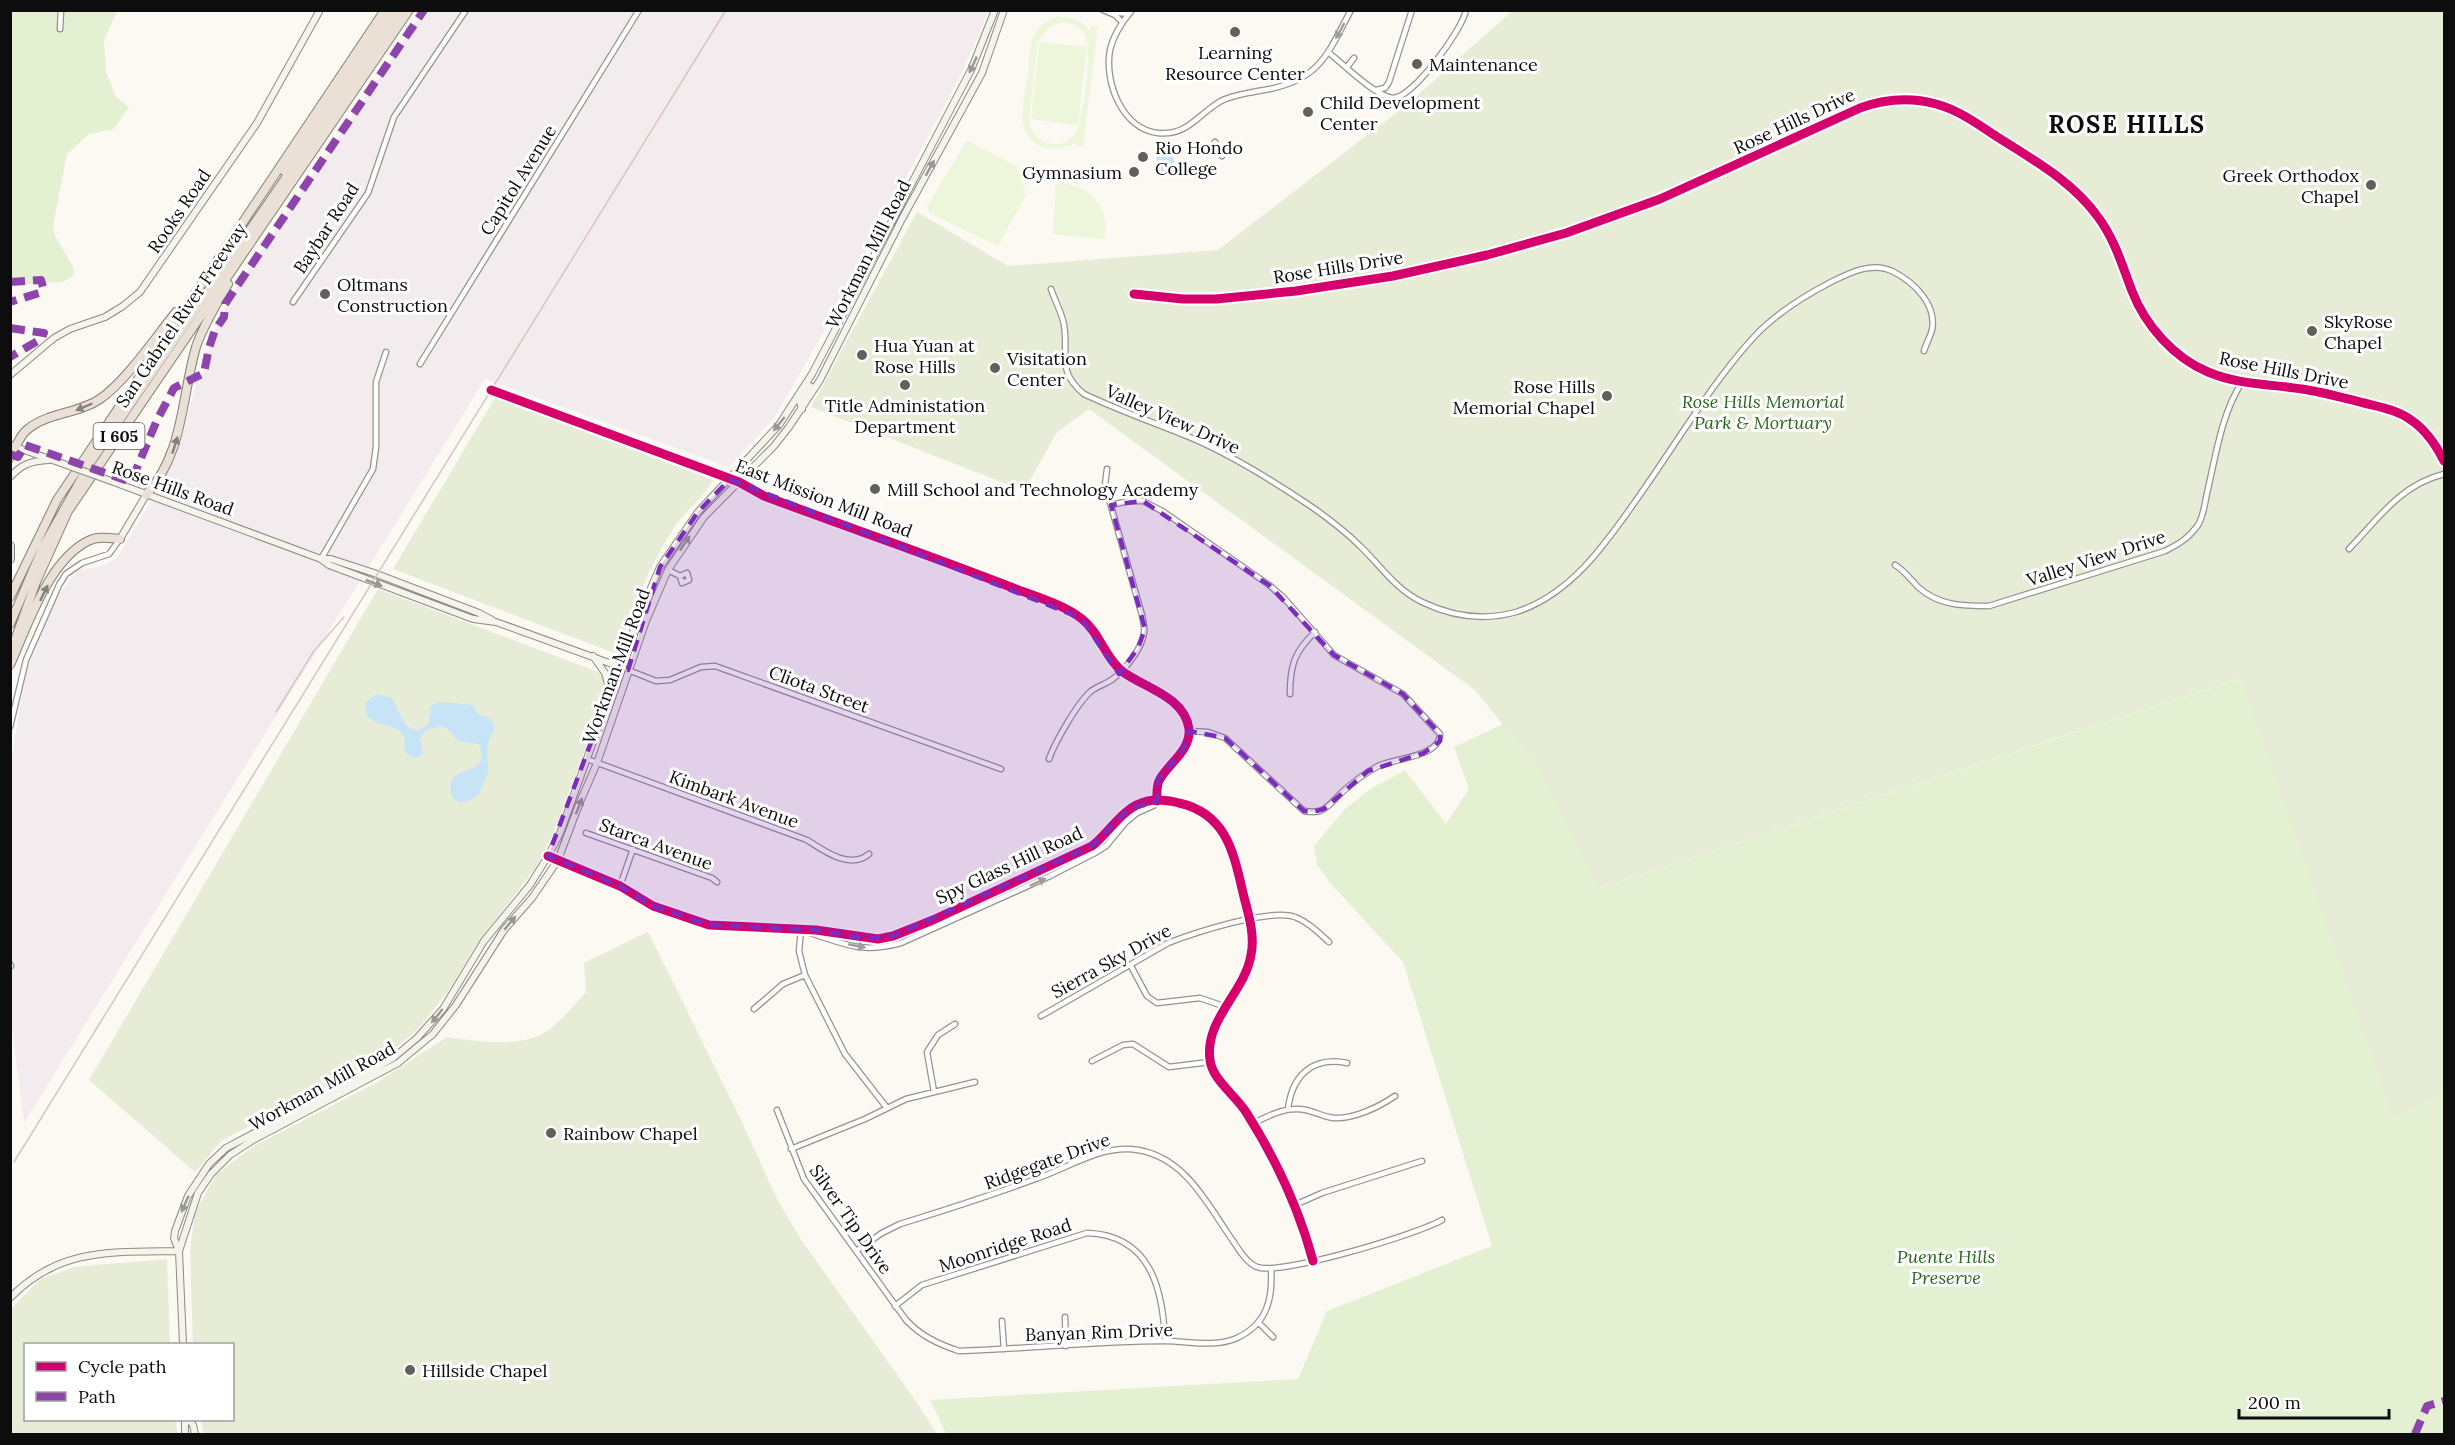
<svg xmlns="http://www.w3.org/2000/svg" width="2455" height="1445" font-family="Lora,serif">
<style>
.industrial{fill:#f3ecef}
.green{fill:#e3f1d2}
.cemetery{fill:#e6ecd5}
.pitch{fill:#edf5db;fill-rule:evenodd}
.water{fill:#c7e3f6}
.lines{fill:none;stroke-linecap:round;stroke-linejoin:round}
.street-casing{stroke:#949390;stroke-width:7}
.secondary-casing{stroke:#8b8a87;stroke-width:8}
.highway-casing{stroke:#81817d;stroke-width:10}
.street{stroke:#fefefd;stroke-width:4.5}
.secondary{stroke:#f5f4ea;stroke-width:6}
.highway{stroke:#eae0d5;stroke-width:8}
.rail{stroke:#d8c4c3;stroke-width:1.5}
.secondary-bridge-casing{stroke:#8b8a87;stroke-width:8;stroke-linecap:butt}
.secondary-bridge{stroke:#f5f4ea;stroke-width:6}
.quiet{stroke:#8e44ad;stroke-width:8;stroke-dasharray:15 8;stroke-linecap:butt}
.cycleway-casing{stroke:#fff;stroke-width:13}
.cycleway{stroke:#d6006c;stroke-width:9}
.oneway{fill:#9e9e9d}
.oneway2{fill:#989892}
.oneway3{fill:#87817b}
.marked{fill:#7b2cbf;fill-opacity:0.2;stroke:#7b2cbf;stroke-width:4.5;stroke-dasharray:12 8;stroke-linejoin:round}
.poi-dot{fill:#60605d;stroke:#fff;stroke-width:2}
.labels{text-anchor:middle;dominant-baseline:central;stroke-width:6;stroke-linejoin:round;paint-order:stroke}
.shield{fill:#fff;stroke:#565656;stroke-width:1.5}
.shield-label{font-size:16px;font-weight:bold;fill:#0d0d0d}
.poi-label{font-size:18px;fill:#0d0d0d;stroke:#fff;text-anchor:start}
.street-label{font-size:18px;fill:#0d0d0d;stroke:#fff}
.park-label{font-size:18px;font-style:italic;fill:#28661c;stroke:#fff}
.district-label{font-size:24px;font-weight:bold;letter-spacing:1.5px;fill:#0d0d0d;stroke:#fff}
</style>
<rect width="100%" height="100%" fill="#fbf9f2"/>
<path class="industrial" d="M424,11H989L959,78L827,326L775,417L729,467L485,379L24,1123L10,1013L11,761L26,672L56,598L78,570L99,567L117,558L165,478L184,430L198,377L204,373L209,348L215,330L224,317L225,304Z"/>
<path class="green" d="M11,11H117L104,40L106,72L116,97L129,107L114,129L89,134L67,154L53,225L55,236L74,268L73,276L63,282L11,285Z
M2242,678L2392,1115L2444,1094V1434H946L930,1400L1298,1379L1327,1311L1492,1246L1403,962L1331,884L1317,865L1314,846L1345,809L1372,788L1405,770L1446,824L1469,789L1454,747L1503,724L1532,760L1600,888Z"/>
<path class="cemetery" d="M1512,11H2444V1094L2392,1116L2241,678L1599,888L1532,760L1475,690L1089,409L1057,432L1024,491L811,407L917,212L1008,266L1218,250L1409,103Z
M495,398L713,480C702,500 683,512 672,531C647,569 633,612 617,654L393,569Z
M378,589L606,675L592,731L552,837L534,870L476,945L449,990L418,1029L388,1054L221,1141L195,1172L89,1080Z
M648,932L741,1120L778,1201L800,1238L915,1400L937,1434H204L201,1420H232V1344H193L190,1251L195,1212L216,1175L252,1147L376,1083L447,1037C473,1041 507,1046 532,1038C554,1032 571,1008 586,992L584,963Z
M167,1259L170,1344H26V1420H175L178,1434H11V1309L39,1280L73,1267Z"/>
<path class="pitch" d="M1056,17C1071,16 1081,20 1090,31L1091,26L1098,27L1083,147L1077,146V142C1056,155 1027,150 1023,122C1021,107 1026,89 1028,75C1029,62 1028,45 1035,34C1040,24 1047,20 1056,17ZM1059,23C1070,22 1081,26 1086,37C1092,48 1083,124 1075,134C1060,154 1030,142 1029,118L1038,41L1049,27Z
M1039,42L1087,47L1078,125L1031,119Z
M967,140L1017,166L1026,195L998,246L930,213L927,207Z
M1056,183C1089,184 1110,205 1105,239L1055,235L1053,230Z"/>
<path class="water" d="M1173,152L1175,174L1158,175L1156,153Z
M377,694L392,698C400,710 406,743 429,724L431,706L437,703L445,702L472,705L479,715L491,719L495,728L487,744L488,772L479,794C475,797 472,800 467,801C454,806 447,792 452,781C458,765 491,776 479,744L458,741L448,729L441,726L427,730L422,735L420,739L423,752L420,756L415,758C396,751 410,740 401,732C389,721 361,727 366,702Z"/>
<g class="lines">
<defs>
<path id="street" d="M1103,10L1115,15L1122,22
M1132,10C1122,22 1113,36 1110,50C1104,82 1122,129 1158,133C1188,136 1198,114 1221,101C1235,94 1254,92 1270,89C1321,78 1328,53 1351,10
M1111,12L1129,14
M60,29L61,10
M1328,52C1342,63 1376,97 1393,98C1413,98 1463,29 1466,10
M1347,67L1354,58
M1376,90L1385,88L1389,82L1412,10
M1215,142L1222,156
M1051,289C1055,301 1062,313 1064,325C1069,355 1056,371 1084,394C1120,411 1158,424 1194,439C1235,457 1275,482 1312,507C1329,519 1345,531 1360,546C1381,566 1395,589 1422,602C1451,616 1484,621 1516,612C1574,594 1611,536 1644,489C1679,439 1712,383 1753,338C1775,314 1802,297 1831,282C1851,272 1873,261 1894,272C1915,283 1937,305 1932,330C1930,337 1926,344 1924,351
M1134,294L1183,299H1216L1296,291L1393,276L1487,255L1566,233L1660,199L1860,108C1885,99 1910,97 1936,104C1959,110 1979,125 1999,138C2035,161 2073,182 2098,217C2115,240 2122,265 2132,291C2145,325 2174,358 2208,372C2239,385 2270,384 2302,389C2323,392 2343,398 2364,403C2380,407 2397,410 2411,420C2426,430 2436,445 2444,461
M293,302L368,193L394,117L466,10
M420,364L639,10
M491,390L739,482L764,496C844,526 924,553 1003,584C1027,594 1062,603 1082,619C1100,633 1105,658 1123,672C1145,688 1185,697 1189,729C1191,750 1169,763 1160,779C1156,785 1157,794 1157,801
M1111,505L1129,501H1143L1164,512L1269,585L1284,598L1334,655L1403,694L1440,734C1440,757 1395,758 1378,766C1363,774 1352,783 1340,794C1335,799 1329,807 1322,810C1316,813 1310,812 1304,811L1225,738L1208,732L1189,731
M2349,549C2379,518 2400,485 2444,474
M321,559L373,469L376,447V382L386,352
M1895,565C1904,570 1911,580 1918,587C1939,606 1963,606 1989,606L2165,551C2179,544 2189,538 2198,525C2204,516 2205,500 2208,489C2216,454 2222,413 2242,382
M668,570L680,576L687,573L689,580L682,583L680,576
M628,670L656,681L670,680L701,667L715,666L1001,769
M1290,694C1290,666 1294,652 1315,632
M10,727L26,660L59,585L66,574L82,563L109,554L120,539
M587,759L807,840C824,851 850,870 869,854
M1049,759C1055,742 1077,704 1090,692C1097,686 1107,684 1114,678C1126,669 1142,648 1144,633C1145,627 1143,621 1142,615L1105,485L1107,469
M586,833L712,878L717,882
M548,856L620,886L653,906L709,925L816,930L878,939L893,936L933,920L1092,846C1110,832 1123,806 1148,801C1157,799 1171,801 1179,803C1228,814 1234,855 1244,897C1249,916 1255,936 1251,955C1245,992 1204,1020 1210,1060C1212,1079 1235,1095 1246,1112C1274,1156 1299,1209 1313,1261
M620,886L633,849
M801,930L799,951L805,975L845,1054L887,1108
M807,932C846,944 860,954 901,943L1050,876L1095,853L1106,846L1126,822L1137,813L1155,805L1157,801
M10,964L11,966
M1131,966L1147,996L1157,1003L1200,998L1226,1007
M754,1009L783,984L805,975
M1041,1016L1168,943C1194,933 1269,908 1295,917C1308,922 1318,932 1329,942
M1092,1061L1123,1045L1133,1044L1169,1067L1210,1062
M934,1092L927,1052L938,1035L955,1024
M1288,1109C1292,1076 1312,1056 1347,1063
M777,1110L804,1179L906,1320C921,1336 938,1344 959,1351C1027,1349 1096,1341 1165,1341C1189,1341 1214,1348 1237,1338C1267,1324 1273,1299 1271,1269
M1252,1124C1270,1115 1286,1106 1306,1110C1315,1112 1324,1117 1334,1118C1354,1119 1379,1107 1395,1096
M791,1149L865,1119L906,1099L975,1082
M1295,1205L1322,1193L1422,1161
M856,1251L882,1233L900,1224C946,1210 992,1195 1038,1178C1070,1167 1103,1144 1138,1150C1186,1158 1207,1204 1233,1241C1239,1250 1247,1263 1257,1267C1280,1276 1418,1234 1442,1220
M895,1306L922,1285L1087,1233C1150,1235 1163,1288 1165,1341
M1065,1317L1066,1346
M1002,1321L1004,1349
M1259,1323L1273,1337"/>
<path id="secondary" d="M10,375L54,338L70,329L105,317L123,306L140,292L257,123L320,10
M802,409L800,402L810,386
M10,445L61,463
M10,459L15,447
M10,477C22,464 31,461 49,460
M111,481L321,559L329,565L473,619L496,622L623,668
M120,539L146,495
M322,559H331L374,573L479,613L492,620
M593,656L605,673L610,692
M179,1251L198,1193L211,1174L230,1155L253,1140L398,1063L433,1034L456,1005L504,930L532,898L558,860L580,802L597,763L646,621L668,570L704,517L774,446L789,427L820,380L902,219L982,73L1004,10
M10,1298C59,1247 114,1252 179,1251
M183,1344L179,1251L174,1238L175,1231L188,1196L209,1164L226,1148L371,1071L393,1058L417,1038L443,1009L484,941L530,885L548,856L560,833L638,618L660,567L698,512L779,425L812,374L971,70L995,10
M189,1420L193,1425L195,1434
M185,1434V1420"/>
<path id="highway" d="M284,171L393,10
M15,447C19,441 22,433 28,429C49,412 78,414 100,399C126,381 155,338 176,312
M146,495C184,453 181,399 196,347C203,325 217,304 228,284
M10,546V559
M10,597L57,500L385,10
M10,624L43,547L92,460L401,10
M10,654L36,582L68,511L409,10
M10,665C27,627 48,561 88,541C98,536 109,538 120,539"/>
</defs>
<use href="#street" class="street-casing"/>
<use href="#secondary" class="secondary-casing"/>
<use href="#highway" class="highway-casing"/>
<use href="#street" class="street"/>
<use href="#secondary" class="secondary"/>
<use href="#highway" class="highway"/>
<path class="rail" d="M276,712L314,651L344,617
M14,1162L726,10"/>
<defs>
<path id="secondary-bridge" d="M61,463L111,481"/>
</defs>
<use href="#secondary-bridge" class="secondary-bridge-casing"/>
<use href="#secondary-bridge" class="secondary-bridge"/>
<path class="quiet" d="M10,282L41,280L43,287L39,293L10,302
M10,328L44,333L41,339L10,357
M10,454L18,457L25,445L131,482L157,420L174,388L204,373L209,348L215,330L224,317L225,304L424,10
M2415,1434L2427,1406L2444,1401"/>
<defs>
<path id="cycleway" d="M1134,294L1183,299H1216L1296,291L1393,276L1487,255L1566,233L1660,199L1860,108C1885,99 1910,97 1936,104C1959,110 1979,125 1999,138C2035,161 2073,182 2098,217C2115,240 2122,265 2132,291C2145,325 2174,358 2208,372C2239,385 2270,384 2302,389C2323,392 2343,398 2364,403C2380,407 2397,410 2411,420C2426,430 2436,445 2444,461
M491,390L739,482L764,496C844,526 924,553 1003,584C1027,594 1062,603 1082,619C1100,633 1105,658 1123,672C1145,688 1185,697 1189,729C1191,750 1169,763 1160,779C1156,785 1157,794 1157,801
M548,856L620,886L653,906L709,925L816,930L878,939L893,936L933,920L1092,846C1110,832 1123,806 1148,801C1157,799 1171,801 1179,803C1228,814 1234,855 1244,897C1249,916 1255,936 1251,955C1245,992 1204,1020 1210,1060C1212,1079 1235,1095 1246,1112C1274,1156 1299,1209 1313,1261"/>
</defs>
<use href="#cycleway" class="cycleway-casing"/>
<use href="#cycleway" class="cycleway"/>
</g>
<defs><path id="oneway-solid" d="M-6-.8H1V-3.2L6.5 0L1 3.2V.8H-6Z" transform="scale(1.5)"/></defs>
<g class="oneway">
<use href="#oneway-solid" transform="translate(1340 31) rotate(119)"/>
<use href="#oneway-solid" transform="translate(1038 882) rotate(-25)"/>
<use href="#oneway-solid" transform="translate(857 946) rotate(11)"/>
</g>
<g class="oneway2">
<use href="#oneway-solid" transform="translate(973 65) rotate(115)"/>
<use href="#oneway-solid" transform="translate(930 168) rotate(-61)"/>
<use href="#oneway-solid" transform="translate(779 424) rotate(129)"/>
<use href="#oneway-solid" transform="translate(685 543) rotate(-56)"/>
<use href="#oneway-solid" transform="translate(374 583) rotate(21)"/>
<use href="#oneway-solid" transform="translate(579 806) rotate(-69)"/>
<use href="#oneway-solid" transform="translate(510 923) rotate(-50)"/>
<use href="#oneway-solid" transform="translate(437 1016) rotate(129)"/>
<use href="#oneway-solid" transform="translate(185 1204) rotate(114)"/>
</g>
<g class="oneway3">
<use href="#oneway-solid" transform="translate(84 407) rotate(157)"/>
<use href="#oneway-solid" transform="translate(175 445) rotate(-72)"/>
<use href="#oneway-solid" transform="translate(44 593) rotate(-64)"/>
</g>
<path class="marked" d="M730,479L1081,618L1119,674L1138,648L1145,629L1111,505L1143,501L1269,585L1334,655L1403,694L1440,734V741L1424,753L1368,771L1324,809L1313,812L1304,811L1225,738L1189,731L1183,750L1158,780L1157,801L1128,810L1092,846L893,936L866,939L816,930L709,925L653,906L620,886L548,856L620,666L628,670L660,567L698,512Z"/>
<g class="poi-dot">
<circle cx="1235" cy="32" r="6"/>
<circle cx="1417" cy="64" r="6"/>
<circle cx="1308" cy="112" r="6"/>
<circle cx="1143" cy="157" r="6"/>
<circle cx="1134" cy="172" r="6"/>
<circle cx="2371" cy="185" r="6"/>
<circle cx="325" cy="294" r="6"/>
<circle cx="2312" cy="331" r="6"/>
<circle cx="862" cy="355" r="6"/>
<circle cx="995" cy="368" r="6"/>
<circle cx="905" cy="385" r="6"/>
<circle cx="1607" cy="396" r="6"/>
<circle cx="875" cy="489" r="6"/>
<circle cx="551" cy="1133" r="6"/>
<circle cx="410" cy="1370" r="6"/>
</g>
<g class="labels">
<rect class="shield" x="93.5" y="423" width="51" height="26" rx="4.5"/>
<g class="shield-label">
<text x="119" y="436">I 605</text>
</g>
<g class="poi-label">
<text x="1235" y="52" text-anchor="middle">Learning<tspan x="1235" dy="21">Resource Center</tspan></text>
<text x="1429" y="64">Maintenance</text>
<text x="1320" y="102">Child Development<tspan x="1320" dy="21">Center</tspan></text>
<text x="1155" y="147">Rio Hondo<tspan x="1155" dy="21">College</tspan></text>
<text x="1122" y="172" text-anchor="end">Gymnasium</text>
<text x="2359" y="175" text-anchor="end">Greek Orthodox<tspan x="2359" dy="21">Chapel</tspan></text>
<text x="337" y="284">Oltmans<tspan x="337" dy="21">Construction</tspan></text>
<text x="2324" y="321">SkyRose<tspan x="2324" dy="21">Chapel</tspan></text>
<text x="874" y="345">Hua Yuan at<tspan x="874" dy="21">Rose Hills</tspan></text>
<text x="1007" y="358">Visitation<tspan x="1007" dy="21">Center</tspan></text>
<text x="1595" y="386" text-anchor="end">Rose Hills<tspan x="1595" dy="21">Memorial Chapel</tspan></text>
<text x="905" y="405" text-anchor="middle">Title Administation<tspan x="905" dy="21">Department</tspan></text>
<text x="887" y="489">Mill School and Technology Academy</text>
<text x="563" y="1133">Rainbow Chapel</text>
<text x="422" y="1370">Hillside Chapel</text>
</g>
<g class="street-label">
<text transform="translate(1794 121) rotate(-25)">Rose Hills Drive</text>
<text transform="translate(518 180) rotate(-58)">Capitol Avenue</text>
<text transform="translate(179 211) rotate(-56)">Rooks Road</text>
<text transform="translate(326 228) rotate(-57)">Baybar Road</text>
<text transform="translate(868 254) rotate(-63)">Workman Mill Road</text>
<text transform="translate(1338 267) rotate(-9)">Rose Hills Drive</text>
<text transform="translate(181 315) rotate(-56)">San Gabriel River Freeway</text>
<text transform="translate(2284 370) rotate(11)">Rose Hills Drive</text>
<text transform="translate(1173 419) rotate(24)">Valley View Drive</text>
<text transform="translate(173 488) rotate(20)">Rose Hills Road</text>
<text transform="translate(824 498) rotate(21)">East Mission Mill Road</text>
<text transform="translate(2096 558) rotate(-18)">Valley View Drive</text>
<text transform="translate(616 666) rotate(-70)">Workman Mill Road</text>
<text transform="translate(819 689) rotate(20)">Cliota Street</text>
<text transform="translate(734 799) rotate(20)">Kimbark Avenue</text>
<text transform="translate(656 844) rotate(20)">Starca Avenue</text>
<text transform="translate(1009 865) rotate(-25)">Spy Glass Hill Road</text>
<text transform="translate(1111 961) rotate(-29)">Sierra Sky Drive</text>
<text transform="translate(322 1086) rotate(-29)">Workman Mill Road</text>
<text transform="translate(1047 1161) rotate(-20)">Ridgegate Drive</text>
<text transform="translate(851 1219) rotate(55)">Silver Tip Drive</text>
<text transform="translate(1005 1245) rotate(-18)">Moonridge Road</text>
<text transform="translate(1099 1332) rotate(-2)">Banyan Rim Drive</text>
</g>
<g class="park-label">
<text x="1763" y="401">Rose Hills Memorial<tspan x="1763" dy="21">Park &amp; Mortuary</tspan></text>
<text x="1946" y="1256">Puente Hills<tspan x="1946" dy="21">Preserve</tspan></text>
</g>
<g class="district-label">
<text x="2127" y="124">ROSE HILLS</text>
</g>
</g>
<rect width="2455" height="1445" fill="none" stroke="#0d0d0d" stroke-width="24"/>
<rect x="24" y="1343" width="210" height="78" fill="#ffffff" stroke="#9e9e9e" stroke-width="1.5"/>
<rect x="36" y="1362" width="30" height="9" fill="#d6006c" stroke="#9e9e9e" stroke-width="1.5"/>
<text x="78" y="1373" font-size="18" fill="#0d0d0d">Cycle path</text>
<rect x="36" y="1392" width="30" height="9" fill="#8e44ad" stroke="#9e9e9e" stroke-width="1.5"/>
<text x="78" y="1403" font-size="18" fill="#0d0d0d">Path</text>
<path d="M2239 1409v9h150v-9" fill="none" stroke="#0d0d0d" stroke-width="3"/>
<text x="2248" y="1409" font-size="18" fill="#0d0d0d" stroke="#ffffff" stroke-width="4.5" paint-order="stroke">200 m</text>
</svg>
